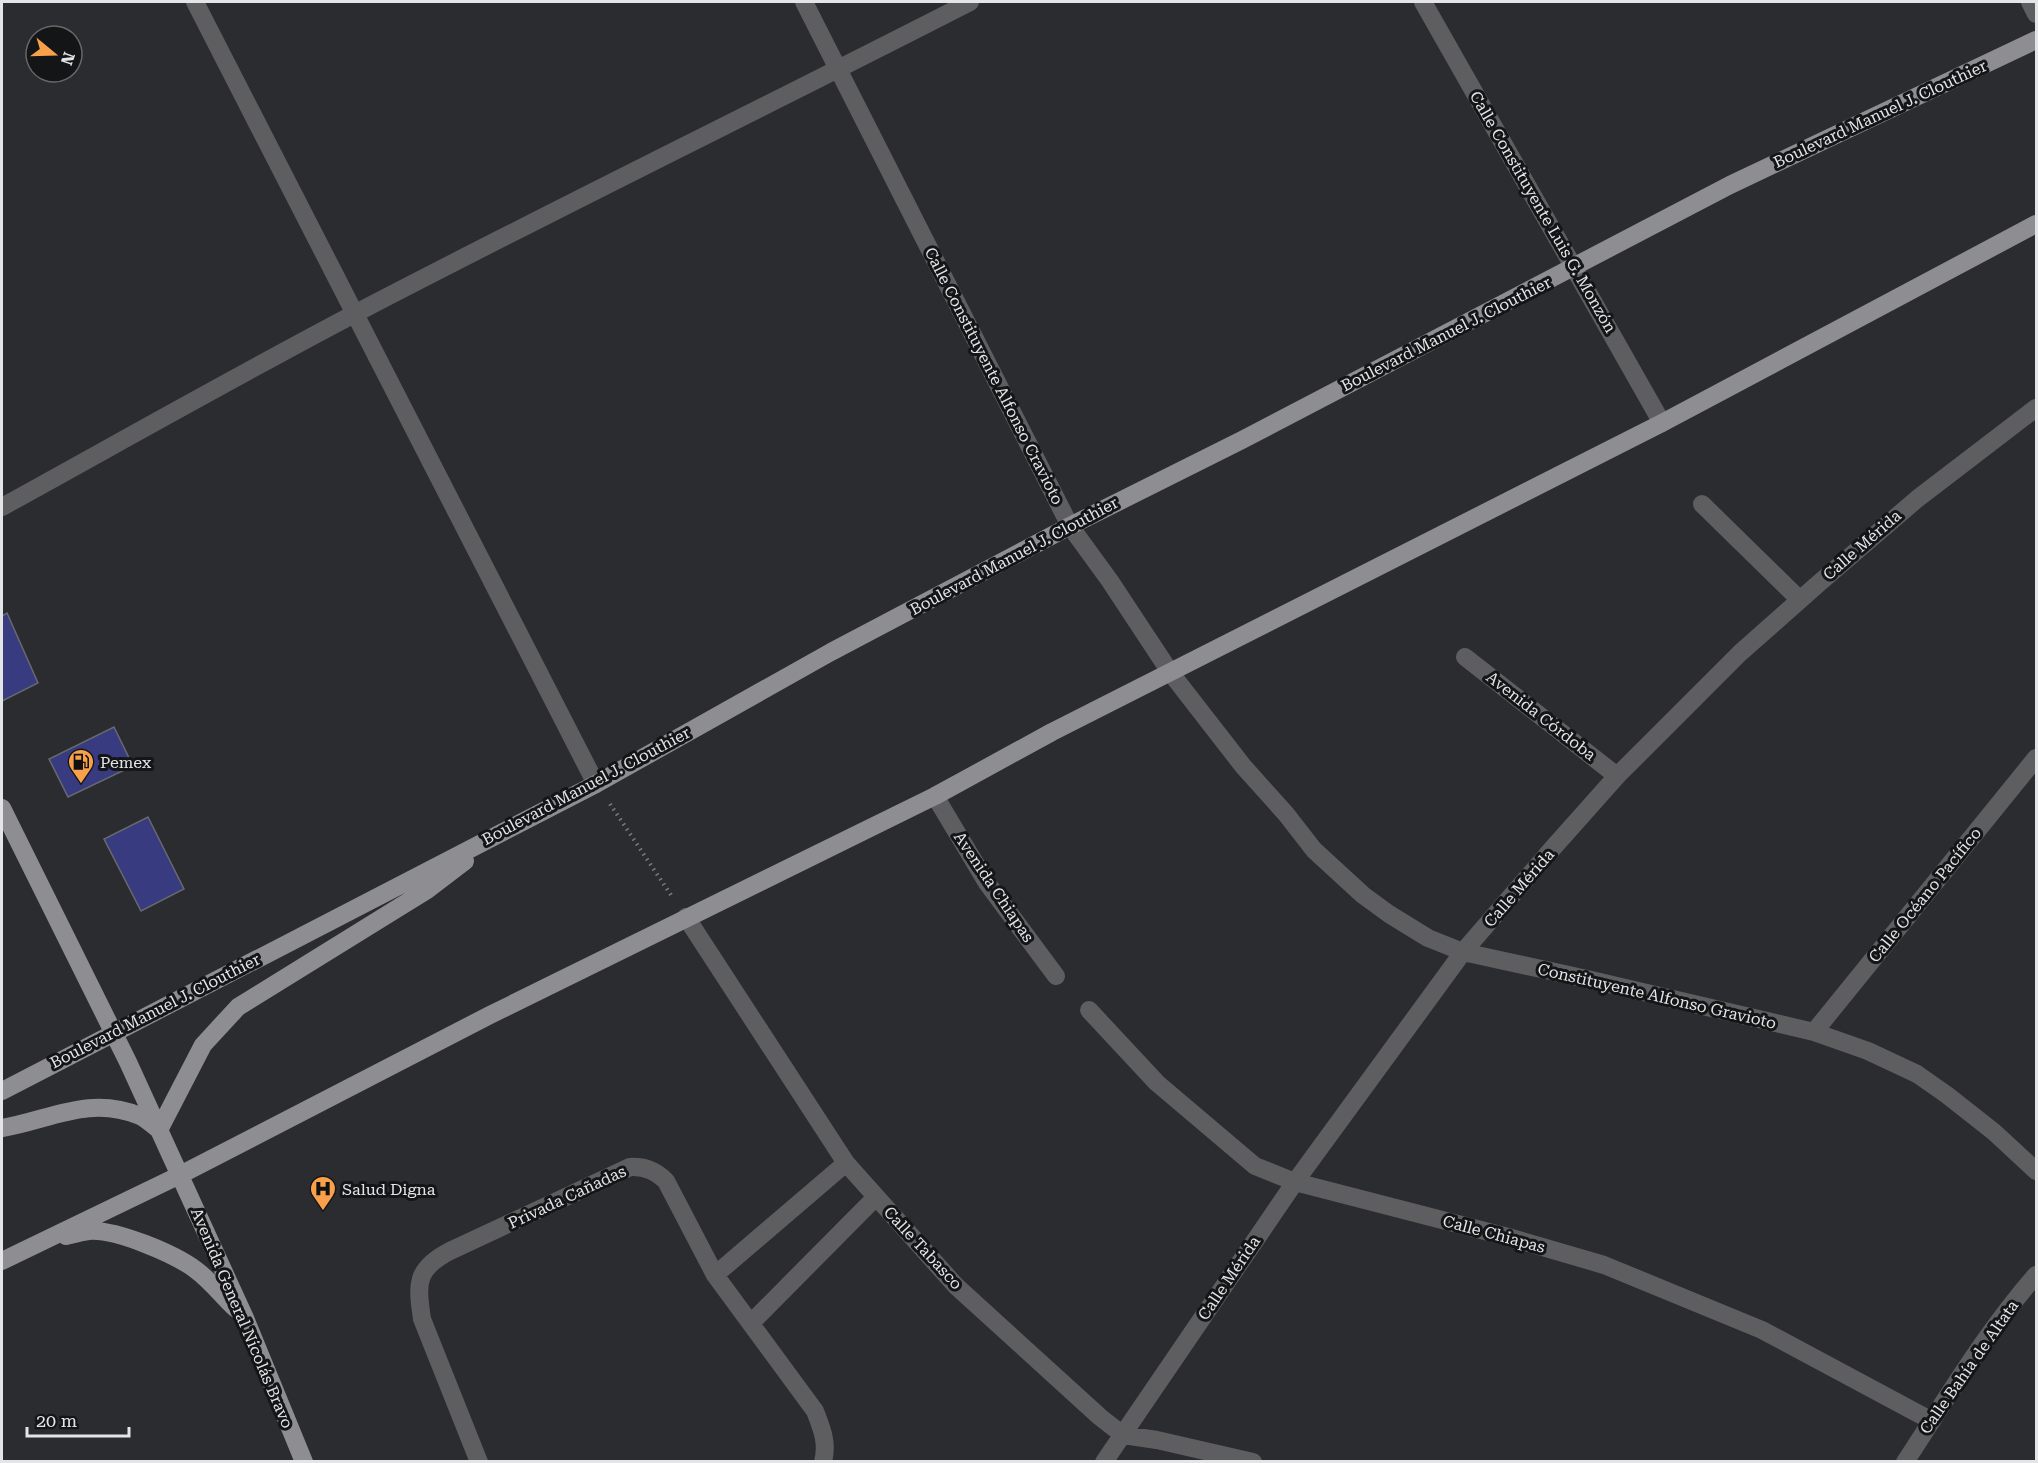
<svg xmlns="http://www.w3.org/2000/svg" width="2038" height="1463" font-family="'Roboto Serif',serif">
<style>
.building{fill:#393b80;stroke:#68696d;stroke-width:1.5}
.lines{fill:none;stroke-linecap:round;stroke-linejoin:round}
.path{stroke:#7b7c7f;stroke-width:4;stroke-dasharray:1.5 4.5;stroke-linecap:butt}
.minor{stroke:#5e5e60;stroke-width:18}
.major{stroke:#8e8e92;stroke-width:18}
.labels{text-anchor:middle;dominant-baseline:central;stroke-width:6;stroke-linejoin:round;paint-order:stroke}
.street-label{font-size:16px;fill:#e4e5e7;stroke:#141516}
.poi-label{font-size:16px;fill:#e4e5e7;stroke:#141516;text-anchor:start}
</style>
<rect width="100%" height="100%" fill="#2b2c2f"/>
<path class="building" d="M7,613L38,683L2,701V616Z
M114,727L133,766L68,797L49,759Z
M148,817L184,889L141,911L104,839Z"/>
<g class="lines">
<path class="path" d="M610,804L671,895"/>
<path class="minor" d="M195,2L596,784
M804,2L1070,526L1110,581L1170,672L1243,766L1286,814L1314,850L1363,895L1389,914L1428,938L1463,952L1587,979L1814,1032L1868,1051L1917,1074L1947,1095L1994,1132L2036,1171
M1423,2L1662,423
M2030,2L2036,14
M1702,504L1800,600
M2,507C120,442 238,375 358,312C561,206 767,106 970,2
M1465,657L1617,776
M935,796L987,883L1056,976
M686,917L846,1163L956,1286L1100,1417L1123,1435L1157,1440L1253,1462
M1089,1010L1157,1083L1255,1166L1295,1182L1508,1237L1604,1265L1762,1330L1932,1421
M1814,1032L2036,758
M715,1275L846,1163
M751,1323L876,1197
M479,1462L422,1319C417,1284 415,1269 450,1251L630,1167C644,1166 656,1171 666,1181L715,1275L815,1411C822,1429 828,1443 823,1462
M1104,1462L1295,1182L1463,952L1552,849L1617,776L1740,653L1818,584L1917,499L2036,408
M1905,1462C1947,1398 1986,1332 2036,1275"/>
<path class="major" d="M2,808L128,1062L245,1318L304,1462
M2,1091L596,784L831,652L1070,526L1242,440L1730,185L2036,40
M2,1128C50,1120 89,1095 140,1116C146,1119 153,1125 159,1130L203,1045L238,1007L427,890L465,861
M66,1236C74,1234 81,1232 89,1231C116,1229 175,1254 196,1270C211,1281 223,1297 236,1309
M2,1261L180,1175L490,1015L935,796L1052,732L1662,423L2036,224"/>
</g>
<defs>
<symbol id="fuel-pin" viewBox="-11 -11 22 30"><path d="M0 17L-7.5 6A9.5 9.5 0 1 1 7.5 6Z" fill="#f8a14a" stroke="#141516"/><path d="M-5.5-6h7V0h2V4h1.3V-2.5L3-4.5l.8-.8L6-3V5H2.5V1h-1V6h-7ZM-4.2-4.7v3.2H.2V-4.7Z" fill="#111"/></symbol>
<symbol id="hospital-pin" viewBox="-11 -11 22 30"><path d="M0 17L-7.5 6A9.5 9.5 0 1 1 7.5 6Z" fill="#f8a14a" stroke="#141516"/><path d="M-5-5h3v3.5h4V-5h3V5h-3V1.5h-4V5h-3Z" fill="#111"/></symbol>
</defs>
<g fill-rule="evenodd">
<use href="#fuel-pin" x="66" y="747" width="30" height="40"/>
<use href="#hospital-pin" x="308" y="1174" width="30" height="40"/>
</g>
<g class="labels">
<g class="street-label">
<text transform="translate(1880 114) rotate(-25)">Boulevard Manuel J. Clouthier</text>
<text transform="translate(1543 212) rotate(60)">Calle Constituyente Luis G. Monzón</text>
<text transform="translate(1446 334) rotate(-27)">Boulevard Manuel J. Clouthier</text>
<text transform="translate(994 376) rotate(63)">Calle Constituyente Alfonso Cravioto</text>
<text transform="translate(1862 545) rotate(-41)">Calle Mérida</text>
<text transform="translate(1014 556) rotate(-28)">Boulevard Manuel J. Clouthier</text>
<text transform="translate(1541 716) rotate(38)">Avenida Córdoba</text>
<text transform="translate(586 786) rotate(-28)">Boulevard Manuel J. Clouthier</text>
<text transform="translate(994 887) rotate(56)">Avenida Chiapas</text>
<text transform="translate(1519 888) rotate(-49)">Calle Mérida</text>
<text transform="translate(1925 895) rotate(-51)">Calle Océano Pacífico</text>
<text transform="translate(1657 996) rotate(13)">Constituyente Alfonso Gravioto</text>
<text transform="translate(155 1011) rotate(-27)">Boulevard Manuel J. Clouthier</text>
<text transform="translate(567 1197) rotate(-25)">Privada Cañadas</text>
<text transform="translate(1494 1234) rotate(15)">Calle Chiapas</text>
<text transform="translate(923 1248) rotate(47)">Calle Tabasco</text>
<text transform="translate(1229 1278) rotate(-56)">Calle Mérida</text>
<text transform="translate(242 1318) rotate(67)">Avenida General Nicolás Bravo</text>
<text transform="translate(1969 1367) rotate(-55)">Calle Bahía de Altata</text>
</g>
<g class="poi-label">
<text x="100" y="762">Pemex</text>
<text x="342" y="1189">Salud Digna</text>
</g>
</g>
<rect width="2038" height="1463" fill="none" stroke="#e4e5e7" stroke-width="6"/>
<g transform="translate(54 54) rotate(109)"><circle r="28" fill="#141516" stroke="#67686a" stroke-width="1.5"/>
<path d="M0-4.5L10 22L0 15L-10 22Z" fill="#f8a14a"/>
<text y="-9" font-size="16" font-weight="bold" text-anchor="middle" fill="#e4e5e7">N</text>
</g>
<path d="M27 1427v9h102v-9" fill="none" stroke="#e4e5e7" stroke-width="3"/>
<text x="36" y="1427" font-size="18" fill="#e4e5e7" stroke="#141516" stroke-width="4.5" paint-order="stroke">20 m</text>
</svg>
